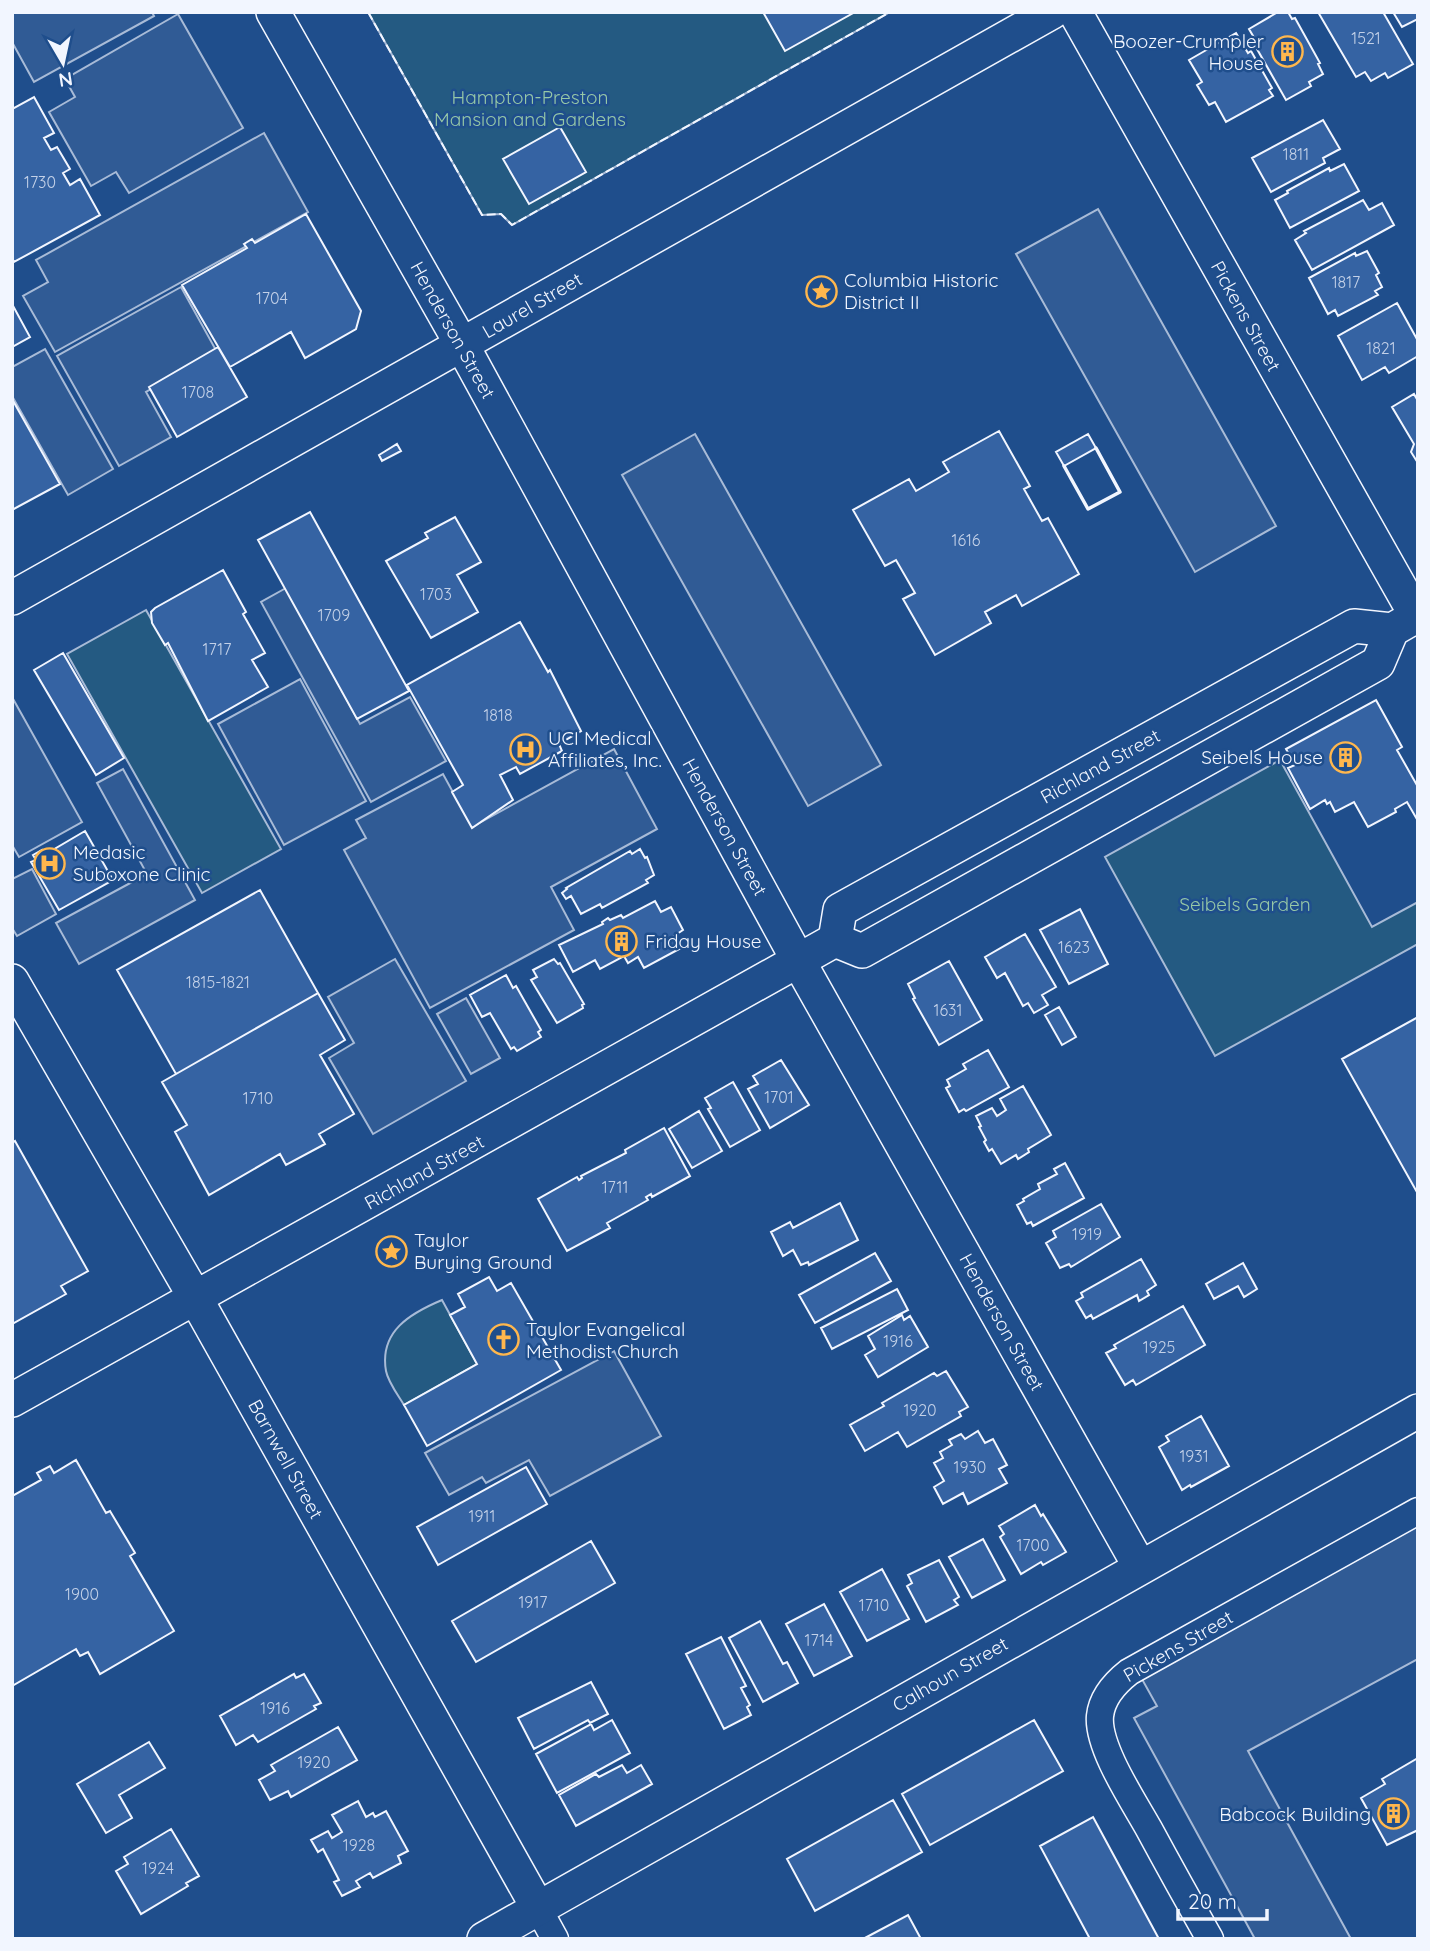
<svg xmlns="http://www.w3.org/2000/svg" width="1430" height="1951" font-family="Quicksand,sans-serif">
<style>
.green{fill:#245a82;stroke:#a8bbd7;stroke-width:2}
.parking{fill:#305b95;stroke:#a8bbd7;stroke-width:2}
.building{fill:#3563a3;stroke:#f2f6ff;stroke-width:2}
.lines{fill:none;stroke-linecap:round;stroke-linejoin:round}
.minor-casing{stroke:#f2f6ff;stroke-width:29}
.tertiary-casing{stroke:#f2f6ff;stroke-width:36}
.minor{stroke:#1f4e8c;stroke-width:26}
.tertiary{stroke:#1f4e8c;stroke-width:33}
.fence{stroke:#f2f6ff;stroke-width:2;stroke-dasharray:9 3.5;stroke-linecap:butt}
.wall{stroke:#f2f6ff;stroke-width:3.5}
.labels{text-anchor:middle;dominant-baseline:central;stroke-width:5;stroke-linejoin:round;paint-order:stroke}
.number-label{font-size:16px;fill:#c3d1e8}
.poi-label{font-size:19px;fill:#f2f6ff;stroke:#1f4e8c;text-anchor:start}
.park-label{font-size:19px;fill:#97c8a6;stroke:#1f4e8c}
.street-label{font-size:19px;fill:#f2f6ff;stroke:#1f4e8c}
</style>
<rect width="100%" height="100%" fill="#1f4e8c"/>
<path class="green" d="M368,12H890L512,225L501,214L482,215Z
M146,610L281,849L202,893L67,654Z
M1280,760L1372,927L1418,902V944L1215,1056L1105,857Z
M442,1300L477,1364L404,1405C398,1395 388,1382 386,1371C379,1331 411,1313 442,1300Z"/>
<path class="parking" d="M12,12H152L154,16L34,82L12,42Z
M178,14L243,128L129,193L116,172L91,186L49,112L75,97L65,79Z
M264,133L308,212L55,352L23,296L48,282L36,260Z
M1098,209L1276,526L1195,572L1016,254Z
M181,287L217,352L146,392L171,437L119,466L57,356Z
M45,349L113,469L68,495L12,396V367Z
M695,434L881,765L808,806L622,475Z
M286,588L360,724L410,697L446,761L371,802L261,602Z
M300,679L366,801L284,845L218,724Z
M12,697L82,822L19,857L12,845Z
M614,749L657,829L551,887L574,930L430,1008L344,850L366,838L356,820L443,774L472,827Z
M123,769L195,900L79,964L56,923L147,874L97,783Z
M32,869L56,914L17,936L12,928V879Z
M395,959L466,1081L373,1134L329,1058L354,1043L328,997Z
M466,998L500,1058L471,1074L437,1014Z
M614,1351L661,1436L550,1496L529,1460L486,1483L482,1477L449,1495L425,1453Z
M1418,1520V1659L1248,1751L1351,1939H1255L1134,1718L1157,1706L1138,1672Z"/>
<path class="building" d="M763,12H855L785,51Z
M1278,12H1288L1292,19L1295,18L1320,63L1318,64L1323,74L1309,82L1311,86L1286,100L1253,42L1256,41L1249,29Z
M1318,12H1383L1413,64L1388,78L1385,73L1371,81L1365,72L1356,77Z
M1393,12H1418V19L1402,27Z
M1236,33L1248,53L1251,51L1272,88L1269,90L1273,96L1226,122L1215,102L1209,105L1197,85L1202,82L1189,60Z
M34,97L54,133L44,138L51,150L57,147L70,169L63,173L70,185L80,179L100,215L14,262L12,258V109Z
M1323,120L1340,149L1323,158L1325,163L1271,192L1252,158Z
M560,127L586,172L529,204L503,159Z
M1344,164L1359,191L1290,228L1275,200L1288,193L1287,191L1329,168L1330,171Z
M1363,200L1369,210L1382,203L1394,225L1312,270L1295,240L1306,233L1304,231Z
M306,214L361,311L356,329L305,358L291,332L230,367L182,285L247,248L244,244L252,239L255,243Z
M1367,251L1379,273L1376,275L1382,287L1375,291L1378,295L1338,316L1335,310L1328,314L1309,278L1355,253L1356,256Z
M1397,303L1418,341V356L1389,373L1385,367L1362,380L1338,336Z
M12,304L30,337L12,347Z
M218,347L247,397L177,437L149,387Z
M1414,394L1418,401V463L1411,452L1414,444L1392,407Z
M12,399L60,484L12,510Z
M999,431L1030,486L1024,489L1042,521L1048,518L1079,574L1022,606L1016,595L985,612L991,623L935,655L903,599L915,593L896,560L885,566L853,510L909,479L916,491L949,472L943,462Z
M1088,434L1096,448L1064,466L1056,452Z
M397,444L401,451L382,461L379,455Z
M310,512L409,691L357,719L258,540Z
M455,517L481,562L457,575L478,612L431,638L386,561L428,538L425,533Z
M223,570L246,612L243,614L265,653L252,660L268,687L208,721L168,643L165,645L152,623L151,612L155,608Z
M520,622L548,672L550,670L581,731L559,744L562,751L520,774L516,767L500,775L513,800L472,828L452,792L463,785L407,685Z
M63,653L124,758L96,775L34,670Z
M1376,700L1402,747L1397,750L1418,787V821L1407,802L1395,809L1396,812L1368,827L1354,802L1335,812L1330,802L1327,804L1325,800L1310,809L1288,768L1295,765L1286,749Z
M85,831L113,880L59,910L31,862L36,860L33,855L42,850L44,855Z
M640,849L645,858L647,857L654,875L646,880L648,883L602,908L600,904L581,914L571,896L566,899L562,893L567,889L566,888L630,851L632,854Z
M260,890L318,993L176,1074L117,970Z
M655,901L661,912L671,907L683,930L674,936L681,948L644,968L638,957L628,963L624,956L600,969L595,960L573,972L559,945L603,924L602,922L608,918L610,920L621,915L623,918Z
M1080,909L1108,964L1069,984L1040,930Z
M1025,934L1056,987L1042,995L1048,1005L1034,1013L1028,1003L1023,1006L1005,973L997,978L985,957Z
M554,959L558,964L560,963L584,1004L582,1005L583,1008L557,1023L531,980L537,977L533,970Z
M949,961L982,1020L939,1045L913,999L915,998L908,984Z
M506,975L513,988L516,986L541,1030L538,1032L541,1037L517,1051L514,1047L511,1049L490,1013L482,1017L470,995Z
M318,993L345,1040L320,1055L354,1114L319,1134L325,1144L286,1165L280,1154L209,1195L175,1132L187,1125L162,1082Z
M1059,1007L1076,1037L1062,1045L1045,1015Z
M1418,1017V1194L1342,1059Z
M988,1050L1009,1087L966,1111L964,1109L959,1112L946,1088L950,1086L947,1080L966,1069L963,1064Z
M781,1060L809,1105L770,1128L748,1089L758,1084L753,1076Z
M733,1082L760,1130L730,1147L708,1109L711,1108L705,1098Z
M1023,1086L1051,1135L1028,1149L1029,1152L1018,1159L1016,1155L1001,1164L992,1149L989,1151L984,1142L986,1140L979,1127L981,1126L976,1116L992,1108L997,1116L1006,1110L1000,1099Z
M699,1111L722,1151L692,1168L669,1129Z
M664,1128L690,1176L652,1197L651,1194L646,1197L648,1200L607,1223L610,1228L567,1251L538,1199L577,1177L579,1180L582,1178L581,1176L626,1153L625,1150Z
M15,1141L88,1271L61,1286L66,1294L12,1324V1143Z
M1065,1163L1084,1198L1033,1226L1031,1222L1027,1224L1017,1205L1024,1201L1023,1199L1040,1189L1038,1184L1057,1174L1054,1169Z
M840,1203L858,1240L809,1265L808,1262L801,1265L793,1250L783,1256L771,1232L790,1222L793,1228Z
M1101,1204L1120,1237L1071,1267L1069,1264L1060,1268L1046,1243L1056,1237L1053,1231Z
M875,1253L891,1281L815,1323L799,1295Z
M1141,1259L1156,1285L1147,1291L1149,1295L1139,1301L1137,1295L1093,1319L1091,1315L1086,1318L1076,1301L1083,1297L1081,1293Z
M1243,1263L1257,1289L1244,1297L1238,1286L1214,1299L1206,1284Z
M489,1277L497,1291L511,1283L561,1370L427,1446L404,1405L477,1364L450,1315L465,1307L458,1294Z
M897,1289L908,1310L832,1349L821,1328Z
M1183,1306L1205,1345L1136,1385L1133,1380L1125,1385L1106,1353L1116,1348L1114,1345Z
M902,1315L904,1320L910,1316L928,1347L878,1377L865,1355L875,1349L868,1336Z
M946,1371L968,1407L959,1412L961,1416L907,1447L898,1432L865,1451L850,1425L884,1406L882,1403L934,1373L937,1376Z
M1201,1416L1229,1466L1191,1487L1190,1485L1182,1490L1159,1447L1169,1441L1166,1436Z
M978,1431L985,1443L993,1439L1007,1465L999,1469L1007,1483L968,1504L963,1493L943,1504L934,1487L944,1481L934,1463L943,1458L940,1452L952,1445L949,1440L961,1434L965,1439Z
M76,1460L106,1513L110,1511L135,1553L130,1556L174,1631L100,1674L88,1652L80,1656L76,1649L12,1686V1496L41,1480L37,1473L50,1466L54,1473Z
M526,1467L547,1504L438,1565L417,1527Z
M1035,1505L1041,1516L1043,1514L1066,1552L1043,1565L1041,1562L1021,1574L1000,1537L1004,1534L999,1526Z
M983,1539L1005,1580L972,1598L949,1557Z
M591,1541L615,1583L476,1662L452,1621Z
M939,1560L959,1597L954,1600L958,1605L926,1622L907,1586L912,1583L908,1575Z
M882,1569L909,1619L867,1641L840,1592Z
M824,1604L852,1656L814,1676L786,1624Z
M760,1621L783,1664L787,1662L798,1683L763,1702L729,1638Z
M721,1637L746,1686L741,1688L750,1705L747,1707L751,1715L724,1729L686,1654Z
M294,1674L296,1678L304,1674L321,1703L314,1706L316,1709L258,1742L253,1735L236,1745L220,1716Z
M591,1682L608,1714L590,1723L588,1720L534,1749L518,1718Z
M612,1720L630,1753L557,1793L536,1754L591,1724L594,1730Z
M1034,1720L1063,1771L930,1845L902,1794Z
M338,1727L357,1760L291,1797L288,1791L270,1800L259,1780L275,1771L271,1765Z
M149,1742L165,1768L119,1795L132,1818L106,1833L77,1784Z
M1418,1758V1830L1387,1845L1361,1798L1385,1784L1382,1779Z
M622,1765L627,1773L641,1765L652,1784L576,1826L559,1795L596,1774L599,1777Z
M893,1800L922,1852L815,1911L787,1859Z
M358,1801L366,1817L373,1813L375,1817L386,1811L408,1851L398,1856L401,1863L373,1878L370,1873L356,1881L360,1887L342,1896L334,1882L339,1880L323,1849L318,1852L311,1840L328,1831L332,1838L342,1832L332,1815Z
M1093,1817L1159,1939H1090L1040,1846Z
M171,1829L199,1876L186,1883L188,1886L141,1914L116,1871L128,1864L124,1857Z
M908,1915L921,1939H863Z"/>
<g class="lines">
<defs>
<path id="minor" d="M538,1908L555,1939
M1210,1939C1189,1902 1169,1866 1149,1829C1134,1802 1097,1747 1100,1716C1102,1697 1115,1683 1129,1672L1418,1511"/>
<path id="tertiary" d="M273,12L462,345L799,962L1140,1567
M1075,12L1418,619
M12,598L1052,12
M835,940L862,951L1378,663L1392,630
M12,981L196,1299L538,1908
M12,1400L835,940L840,910L1354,626L1392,630L1418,615
M484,1939L1418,1411"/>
</defs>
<use href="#minor" class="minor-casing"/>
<use href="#tertiary" class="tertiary-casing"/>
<use href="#minor" class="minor"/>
<use href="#tertiary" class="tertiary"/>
<path class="fence" d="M368,12L482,215L501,214L512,225L890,12"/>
<path class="wall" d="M1064,466L1088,509L1120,492L1096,448"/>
</g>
<defs>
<symbol id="building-ring" viewBox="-11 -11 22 22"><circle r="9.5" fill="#1f4e8c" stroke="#ffb74d" stroke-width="1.5"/><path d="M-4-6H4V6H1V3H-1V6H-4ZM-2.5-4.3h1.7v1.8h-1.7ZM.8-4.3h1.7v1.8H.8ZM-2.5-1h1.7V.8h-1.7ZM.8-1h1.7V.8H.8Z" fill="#ffb74d"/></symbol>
<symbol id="sight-ring" viewBox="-11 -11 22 22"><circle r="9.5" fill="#1f4e8c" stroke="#ffb74d" stroke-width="1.5"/><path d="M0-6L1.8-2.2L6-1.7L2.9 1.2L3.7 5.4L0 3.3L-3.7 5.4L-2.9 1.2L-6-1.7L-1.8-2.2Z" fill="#ffb74d"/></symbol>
<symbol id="hospital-ring" viewBox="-11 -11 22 22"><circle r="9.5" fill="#1f4e8c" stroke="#ffb74d" stroke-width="1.5"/><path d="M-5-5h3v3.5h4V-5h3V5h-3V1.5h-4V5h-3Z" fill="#ffb74d"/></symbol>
<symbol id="church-ring" viewBox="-11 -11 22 22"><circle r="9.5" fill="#1f4e8c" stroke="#ffb74d" stroke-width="1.5"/><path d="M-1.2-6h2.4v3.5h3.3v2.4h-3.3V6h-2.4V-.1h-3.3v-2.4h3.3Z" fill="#ffb74d"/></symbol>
</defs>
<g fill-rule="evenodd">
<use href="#building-ring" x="1270" y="34" width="35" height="35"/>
<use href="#sight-ring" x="804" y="274" width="35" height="35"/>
<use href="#hospital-ring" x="508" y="732" width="35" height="35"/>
<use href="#building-ring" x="1328" y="740" width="35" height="35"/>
<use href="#hospital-ring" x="32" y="846" width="35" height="35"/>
<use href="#building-ring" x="604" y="924" width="35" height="35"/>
<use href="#sight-ring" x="374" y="1234" width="35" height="35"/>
<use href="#church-ring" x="486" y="1322" width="35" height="35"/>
<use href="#building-ring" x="1376" y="1796" width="35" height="35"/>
</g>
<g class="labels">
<g class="number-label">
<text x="1366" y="38">1521</text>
<text x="1296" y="154">1811</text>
<text x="40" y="182">1730</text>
<text x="1346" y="282">1817</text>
<text x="272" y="298">1704</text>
<text x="1381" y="348">1821</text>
<text x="198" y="392">1708</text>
<text x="966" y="540">1616</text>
<text x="436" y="594">1703</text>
<text x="334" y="615">1709</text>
<text x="217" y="649">1717</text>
<text x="498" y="715">1818</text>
<text x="1074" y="947">1623</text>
<text x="218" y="982">1815-1821</text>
<text x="948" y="1010">1631</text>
<text x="779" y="1097">1701</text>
<text x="258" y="1098">1710</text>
<text x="615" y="1187">1711</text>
<text x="1087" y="1234">1919</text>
<text x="898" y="1341">1916</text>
<text x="1159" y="1347">1925</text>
<text x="920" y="1410">1920</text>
<text x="1194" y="1456">1931</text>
<text x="970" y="1467">1930</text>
<text x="482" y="1516">1911</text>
<text x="1033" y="1545">1700</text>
<text x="82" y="1594">1900</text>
<text x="533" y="1602">1917</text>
<text x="874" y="1605">1710</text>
<text x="819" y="1640">1714</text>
<text x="275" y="1708">1916</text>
<text x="314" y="1762">1920</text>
<text x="359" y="1845">1928</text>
<text x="158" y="1868">1924</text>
</g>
<g class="poi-label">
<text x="1264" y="41" text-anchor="end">Boozer-Crumpler<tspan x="1264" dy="22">House</tspan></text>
<text x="844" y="280">Columbia Historic<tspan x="844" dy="22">District II</tspan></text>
<text x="548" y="738">UCI Medical<tspan x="548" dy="22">Affiliates, Inc.</tspan></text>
<text x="1323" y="757" text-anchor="end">Seibels House</text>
<text x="73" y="852">Medasic<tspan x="73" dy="22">Suboxone Clinic</tspan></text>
<text x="645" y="941">Friday House</text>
<text x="414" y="1240">Taylor<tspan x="414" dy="22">Burying Ground</tspan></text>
<text x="526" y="1329">Taylor Evangelical<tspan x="526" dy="22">Methodist Church</tspan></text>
<text x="1371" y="1814" text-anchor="end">Babcock Building</text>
</g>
<g class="park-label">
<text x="530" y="97">Hampton-Preston<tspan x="530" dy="22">Mansion and Gardens</tspan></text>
<text x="1245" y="904">Seibels Garden</text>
</g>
<g class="street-label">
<text transform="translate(532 305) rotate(-30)">Laurel Street</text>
<text transform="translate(1246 316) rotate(61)">Pickens Street</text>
<text transform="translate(453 330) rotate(61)">Henderson Street</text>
<text transform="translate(1100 766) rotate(-29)">Richland Street</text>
<text transform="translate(725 827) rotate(61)">Henderson Street</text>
<text transform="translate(424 1172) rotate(-29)">Richland Street</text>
<text transform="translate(1002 1322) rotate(61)">Henderson Street</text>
<text transform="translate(286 1459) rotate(61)">Barnwell Street</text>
<text transform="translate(1178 1646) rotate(-30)">Pickens Street</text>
<text transform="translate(950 1674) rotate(-30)">Calhoun Street</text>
</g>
</g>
<rect width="1430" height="1951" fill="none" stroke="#f2f6ff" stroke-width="28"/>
<g transform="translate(63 63) rotate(171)" stroke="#1f4e8c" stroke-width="5" paint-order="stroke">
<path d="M0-5L12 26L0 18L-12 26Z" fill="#f2f6ff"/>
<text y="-10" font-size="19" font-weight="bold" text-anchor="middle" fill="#f2f6ff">N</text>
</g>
<path d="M1178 1909v10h89v-10" fill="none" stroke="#f2f6ff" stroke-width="3.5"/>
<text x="1188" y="1909" font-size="21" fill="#f2f6ff" stroke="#1f4e8c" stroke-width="5" paint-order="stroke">20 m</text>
</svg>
